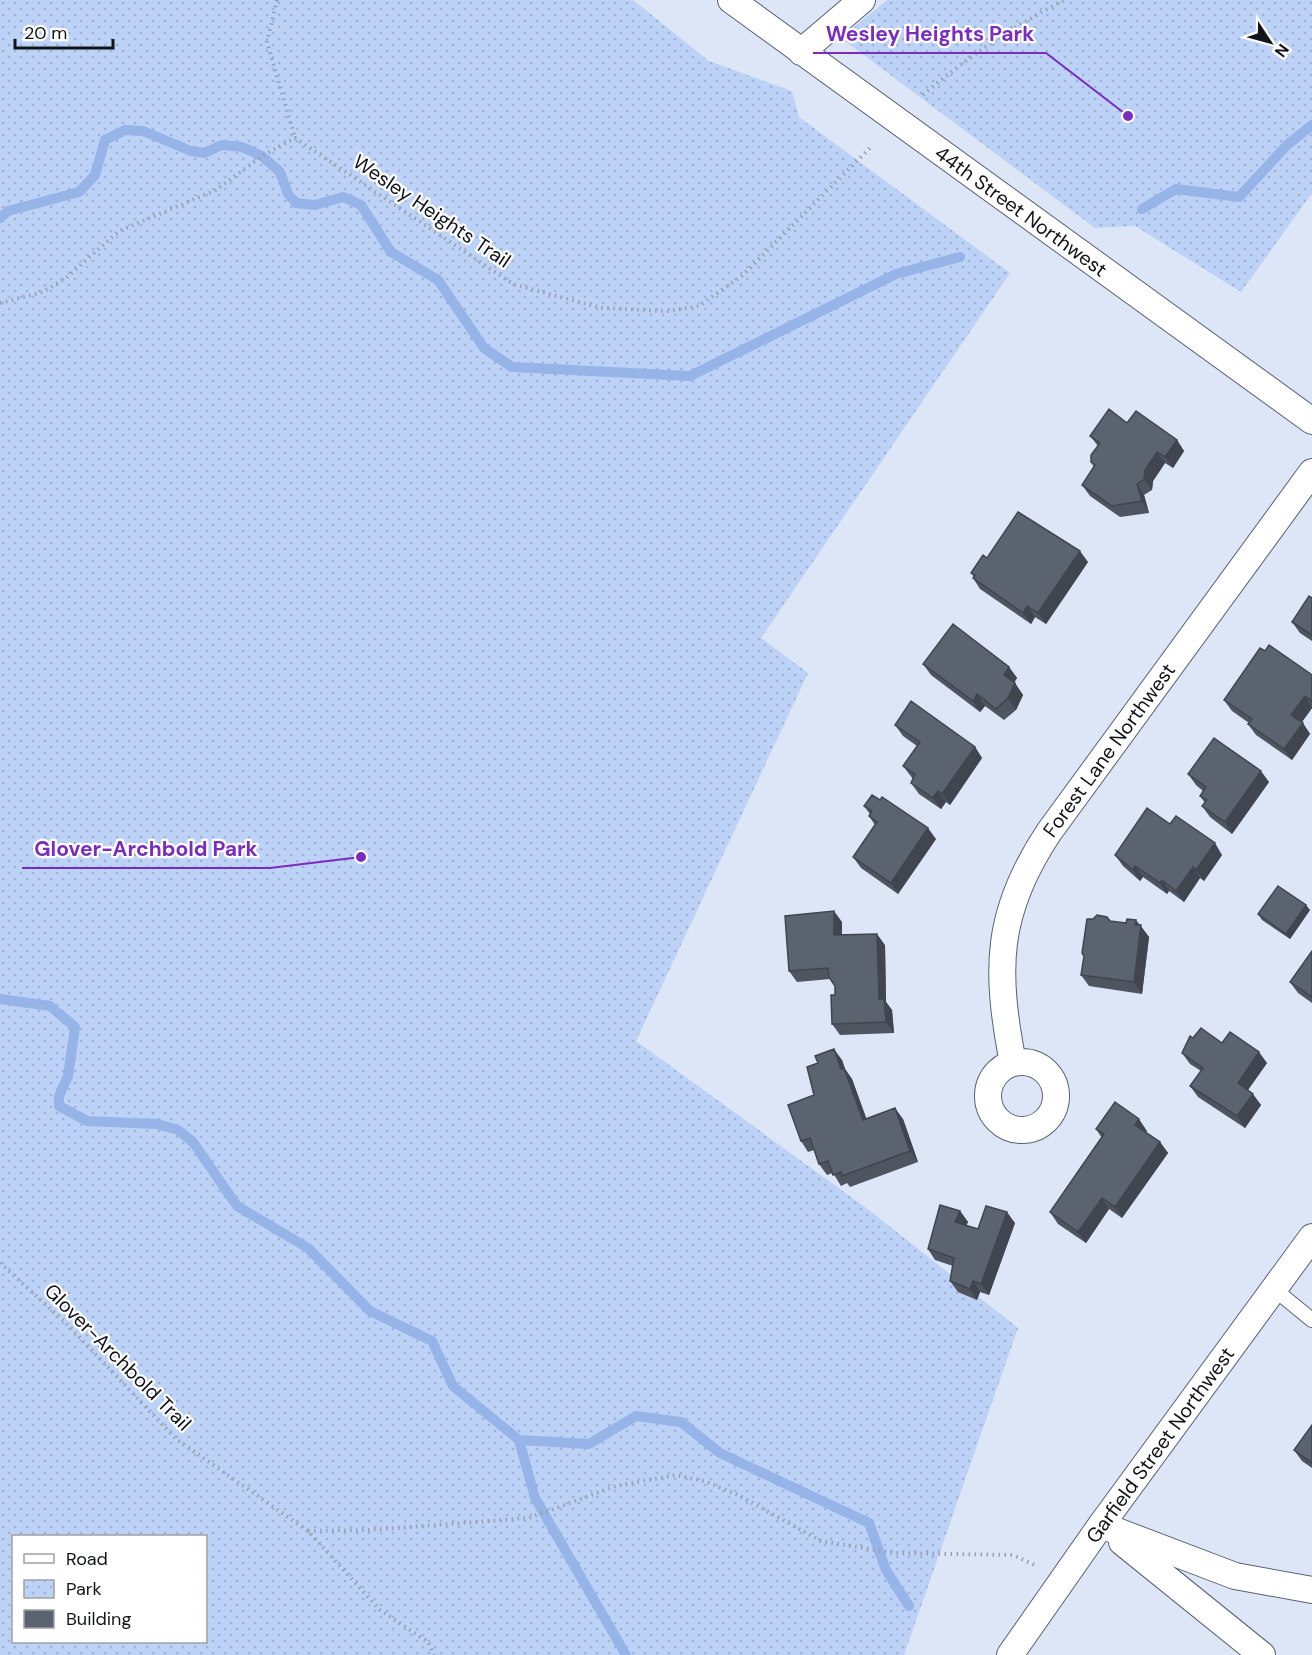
<svg xmlns="http://www.w3.org/2000/svg" width="1312" height="1655" font-family="'DM Sans',sans-serif">
<style>
.park{fill:url(#park-dots);fill-rule:evenodd}
.lines{fill:none;stroke-linecap:round;stroke-linejoin:round}
.stream{stroke:#96b4e7;stroke-width:10}
.service-casing{stroke:#5a6270;stroke-width:16}
.minor-casing{stroke:#5a6270;stroke-width:28}
.path{stroke:#99a0ad;stroke-width:4;stroke-dasharray:1.5 4.5;stroke-linecap:butt}
.service{stroke:#fff;stroke-width:14}
.minor{stroke:#fff;stroke-width:26}
.wall{fill:#4e5561}
.shaded-wall{fill:#40454f}
.building{fill:#5b6371;stroke:#40454f;stroke-width:1.5}
.labels{text-anchor:middle;dominant-baseline:central;stroke-width:4.5;stroke-linejoin:round;paint-order:stroke}
.street-label{font-size:20px;fill:#111419;stroke:#fff}
.leader{fill:none;stroke:#7b2cbf;stroke-width:2}
.callout-dot{fill:#7b2cbf;stroke:#fff;stroke-width:2}
.callout-label{font-size:21px;text-anchor:middle;font-weight:bold;fill:#7b2cbf;stroke:#fff;stroke-width:4.5;stroke-linejoin:round;paint-order:stroke}
</style>
<defs>
<pattern id="park-dots" width="8" height="8" patternUnits="userSpaceOnUse" patternTransform="scale(1.5)"><rect width="8" height="8" fill="#bdd2f7"/><path d="M2 2h.1M6 6h.1" fill="none" stroke="#a1b3d3" stroke-width="1.8" stroke-linecap="round"/></pattern>
</defs>
<rect width="100%" height="100%" fill="#dce6f6"/>
<path class="park" d="M0,0H633L709,61L792,91L799,117L1010,273L761,638L808,673L636,1041L869,1210L1018,1328L904,1655H0ZM14,1536H206V1642H14Z
M887,0H1312V193L1241,292L1135,226L1095,228L841,38Z"/>
<g class="lines">
<path class="stream" d="M1142,209L1176,189L1239,197L1287,145L1312,125
M0,218L8,211L79,192L95,175L105,140L125,130L143,131L191,151L204,153L222,145L242,147L262,156L280,172L288,194L296,203L315,205L343,197L361,205L391,252L438,280L484,348L512,367L690,376L896,274L960,257
M0,999L50,1006L75,1027L68,1076L59,1096V1106L87,1121L157,1124L178,1130L193,1142L237,1206L308,1248L370,1311L432,1341L453,1386L519,1440L535,1498L626,1655
M519,1440L589,1444L636,1416L681,1422L720,1453L869,1523L886,1570L909,1606"/>
<defs>
<path id="service" d="M1274,1289L1312,1320"/>
<path id="minor" d="M731,0L1312,421
M801,52L862,0
M988 1096a34 34 0 1 1 68 0a34 34 0 1 1-68 0Z
M1013,1063C995,970 995,913 1049,832L1312,472
M1101,1525L1235,1576L1312,1590
M1122,1542L1262,1655
M1010,1655L1101,1525L1312,1237"/>
</defs>
<use href="#service" class="service-casing"/>
<use href="#minor" class="minor-casing"/>
<path class="path" d="M277,0L267,42L295,138
M923,95C967,57 1013,27 1064,0
M0,303L43,292L67,277L119,231L216,190L262,156L295,138L513,284L601,308L669,311L699,306L743,275L871,147
M0,1263L65,1322L176,1439L308,1531L380,1610L428,1642L434,1655
M308,1531L369,1530L529,1518L616,1486L675,1475L704,1481L738,1495L821,1541L894,1553L1013,1555L1037,1566"/>
<use href="#service" class="service"/>
<use href="#minor" class="minor"/>
</g>
<path class="wall" d="M1127,423L1177,440L1184,451L1173,468L1165,463L1153,481L1152,490L1144,495L1149,513L1120,517L1090,496L1082,485L1094,467L1091,462L1098,446L1090,436Z
M987,558L1088,562L1046,624L1035,617L1031,624L980,589L973,578L974,577L971,573Z
M1312,598V641L1300,633L1292,622Z
M1265,651L1312,675V708L1302,722L1310,734L1292,760L1256,735L1248,724L1249,723L1232,711L1224,700Z
M923,664L1009,667L1017,678L1014,682L1023,695L1016,710L1004,720L985,706L980,712L931,675Z
M895,725L975,747L982,758L950,805L946,802L941,809L919,794L911,783L913,779L903,766L917,746L903,736Z
M1188,774L1269,782L1232,834L1210,817L1202,806L1205,803L1200,796L1203,791L1196,785Z
M864,806L936,839L898,894L861,868L853,857L875,825L869,816L870,814Z
M1170,824L1222,855L1204,881L1200,878L1184,902L1169,891L1167,894L1143,877L1140,881L1123,866L1115,855Z
M1310,910L1290,939L1262,920L1258,914Z
M842,922V935L885,945L886,1002L892,1010L894,1033L840,1035L832,1024L835,995V986L830,979L797,982L789,971Z
M1140,925L1149,937L1142,994L1089,986L1081,975Z
M1312,951V1003L1298,993L1290,982Z
M1193,1038L1222,1043L1267,1063L1248,1090L1261,1105L1245,1128L1198,1097L1190,1086L1201,1071L1190,1064L1182,1053Z
M842,1060L845,1069L852,1079L866,1119H903L918,1162L850,1187L847,1183L841,1186L833,1173L827,1175L819,1164L814,1150L808,1152L801,1141L814,1095Z
M1096,1129L1147,1131L1146,1132L1160,1142L1168,1153L1122,1218L1109,1209L1086,1243L1058,1224L1050,1212L1102,1138Z
M960,1211L968,1222L966,1225L978,1229L1015,1223L989,1295L980,1292L977,1300L958,1292L950,1281L953,1266L935,1260L928,1249Z
M1312,1425V1468L1302,1461L1294,1450Z"/>
<path class="shaded-wall" d="M1177,440L1184,451L1173,468L1165,457Z
M1157,452L1165,463L1153,481L1152,490L1144,479L1145,470Z
M1137,484L1144,495L1149,513L1142,501Z
M1080,551L1088,562L1046,624L1038,613Z
M1027,606L1035,617L1031,624L1023,613Z
M1009,667L1017,678L1012,686L1004,675Z
M1015,683L1023,695L1016,710L1008,698Z
M977,694L985,706L980,712L973,701Z
M1305,696L1312,708L1299,726L1291,715Z
M1303,723L1310,734L1292,760L1284,749Z
M975,747L982,758L950,805L942,794Z
M1261,771L1269,782L1232,834L1225,822Z
M938,791L946,802L941,809L933,798Z
M928,828L936,839L898,894L891,883Z
M1215,843L1222,855L1204,881L1196,870Z
M1135,866L1143,877L1140,881L1133,870Z
M1193,867L1200,878L1184,902L1176,891Z
M1162,880L1169,891L1167,894L1160,883Z
M1306,905L1310,910L1290,939L1286,934Z
M834,911L842,922V946L834,935Z
M1136,920L1149,937L1142,994L1134,982L1135,925Z
M877,934L885,945L886,1002L892,1010L894,1033L886,1022L879,999Z
M834,1049L842,1060L845,1069L852,1079L871,1131L863,1120L841,1069Z
M1259,1052L1267,1063L1245,1094L1238,1083Z
M1253,1094L1261,1105L1245,1128L1237,1116Z
M895,1108L903,1119L918,1162L910,1151Z
M1139,1119L1147,1131L1143,1136L1135,1125Z
M1160,1142L1168,1153L1122,1218L1115,1207Z
M1102,1198L1109,1209L1086,1243L1078,1232Z
M960,1211L968,1222L963,1233L955,1222Z
M1007,1212L1015,1223L989,1295L981,1284Z
M973,1281L980,1292L977,1300L970,1289Z"/>
<path class="building" d="M1109,409L1127,423L1136,411L1177,440L1165,457L1157,452L1145,470L1144,479L1137,484L1142,501L1112,506L1082,485L1095,465L1091,462V455L1100,443L1090,436Z
M1018,512L1080,551L1038,613L1027,606L1023,613L973,578L975,575L971,573L983,555L987,558Z
M1309,596L1312,598V635L1292,622Z
M953,624L1009,667L1004,675L1015,683L1008,698L996,709L977,694L973,701L923,664Z
M1269,645L1312,675V701L1305,696L1291,715L1303,723L1284,749L1248,724L1252,719L1224,700L1260,648L1265,651Z
M911,701L975,747L942,794L938,791L933,798L911,783L915,774L903,766L920,742L895,725Z
M1214,738L1261,771L1225,822L1202,806L1207,800L1200,796L1206,787L1188,774Z
M872,795L880,800L882,797L928,828L891,883L853,857L877,822L869,816L872,811L864,806Z
M1147,808L1170,824L1176,816L1215,843L1196,870L1193,867L1176,891L1162,880L1160,883L1135,866L1133,870L1115,855Z
M1278,886L1306,905L1286,934L1258,914Z
M834,911V935L877,934L879,999H884L886,1022L832,1024L831,995H835V986L829,977L828,968L789,971L785,916Z
M1097,915L1107,917L1110,921L1126,923L1127,919L1136,920L1135,925H1141L1134,982L1081,975L1084,956L1082,953L1087,919H1093Z
M1312,951V997L1290,982Z
M1201,1028L1222,1043L1230,1032L1259,1052L1238,1083L1253,1094L1237,1116L1190,1086L1203,1068L1182,1053L1190,1036L1193,1038Z
M834,1049L841,1069L844,1068L863,1120L895,1108L910,1151L842,1176L841,1172L833,1175L828,1161L819,1164L810,1138L801,1141L788,1105L814,1095L807,1067L818,1063L815,1056Z
M1115,1102L1139,1119L1135,1125L1160,1142L1115,1207L1102,1198L1078,1232L1050,1212L1104,1134L1096,1129Z
M940,1205L960,1211L955,1222L978,1229L986,1206L1007,1212L981,1284L973,1281L970,1289L950,1281L954,1258L928,1249Z
M1312,1425V1463L1294,1450Z"/>
<g class="labels">
<g class="street-label">
<text transform="translate(432 211) rotate(34)">Wesley Heights Trail</text>
<text transform="translate(1021 211) rotate(36)">44th Street Northwest</text>
<text transform="translate(1109 750) rotate(-54)">Forest Lane Northwest</text>
<text transform="translate(118 1357) rotate(45)">Glover-Archbold Trail</text>
<text transform="translate(1160 1445) rotate(-54)">Garfield Street Northwest</text>
</g>
</g>
<path class="leader" d="M1128 116L1046 53H813M361 857L270 868H22"/>
<g class="callout-dot">
<circle cx="1128" cy="116" r="6"/>
<circle cx="361" cy="857" r="6"/>
</g>
<g class="callout-label">
<text x="930" y="41">Wesley Heights Park</text>
<text x="146" y="856">Glover-Archbold Park</text>
</g>
<rect x="12" y="1535" width="195" height="108" fill="#ffffff" stroke="#a0a1a3" stroke-width="1.5"/>
<rect x="24" y="1554" width="30" height="9" fill="#ffffff" stroke="#a0a1a3" stroke-width="1.5"/>
<text x="66" y="1565" font-size="18" fill="#111419">Road</text>
<rect x="24" y="1580" width="30" height="18" fill="url(#park-dots)" stroke="#a0a1a3" stroke-width="1.5"/>
<text x="66" y="1595" font-size="18" fill="#111419">Park</text>
<rect x="24" y="1610" width="30" height="18" fill="#5b6371" stroke="#a0a1a3" stroke-width="1.5"/>
<text x="66" y="1625" font-size="18" fill="#111419">Building</text>
<g transform="translate(1270 42) rotate(126)" stroke="#ffffff" stroke-width="4.5" paint-order="stroke">
<path d="M0-4.5L10 22L0 15L-10 22Z" fill="#111419"/>
<text y="-9" font-size="16" font-weight="bold" text-anchor="middle" fill="#111419">N</text>
</g>
<path d="M15 39v9h98v-9" fill="none" stroke="#111419" stroke-width="3"/>
<text x="24" y="39" font-size="18" fill="#111419" stroke="#ffffff" stroke-width="4.5" paint-order="stroke">20 m</text>
</svg>
